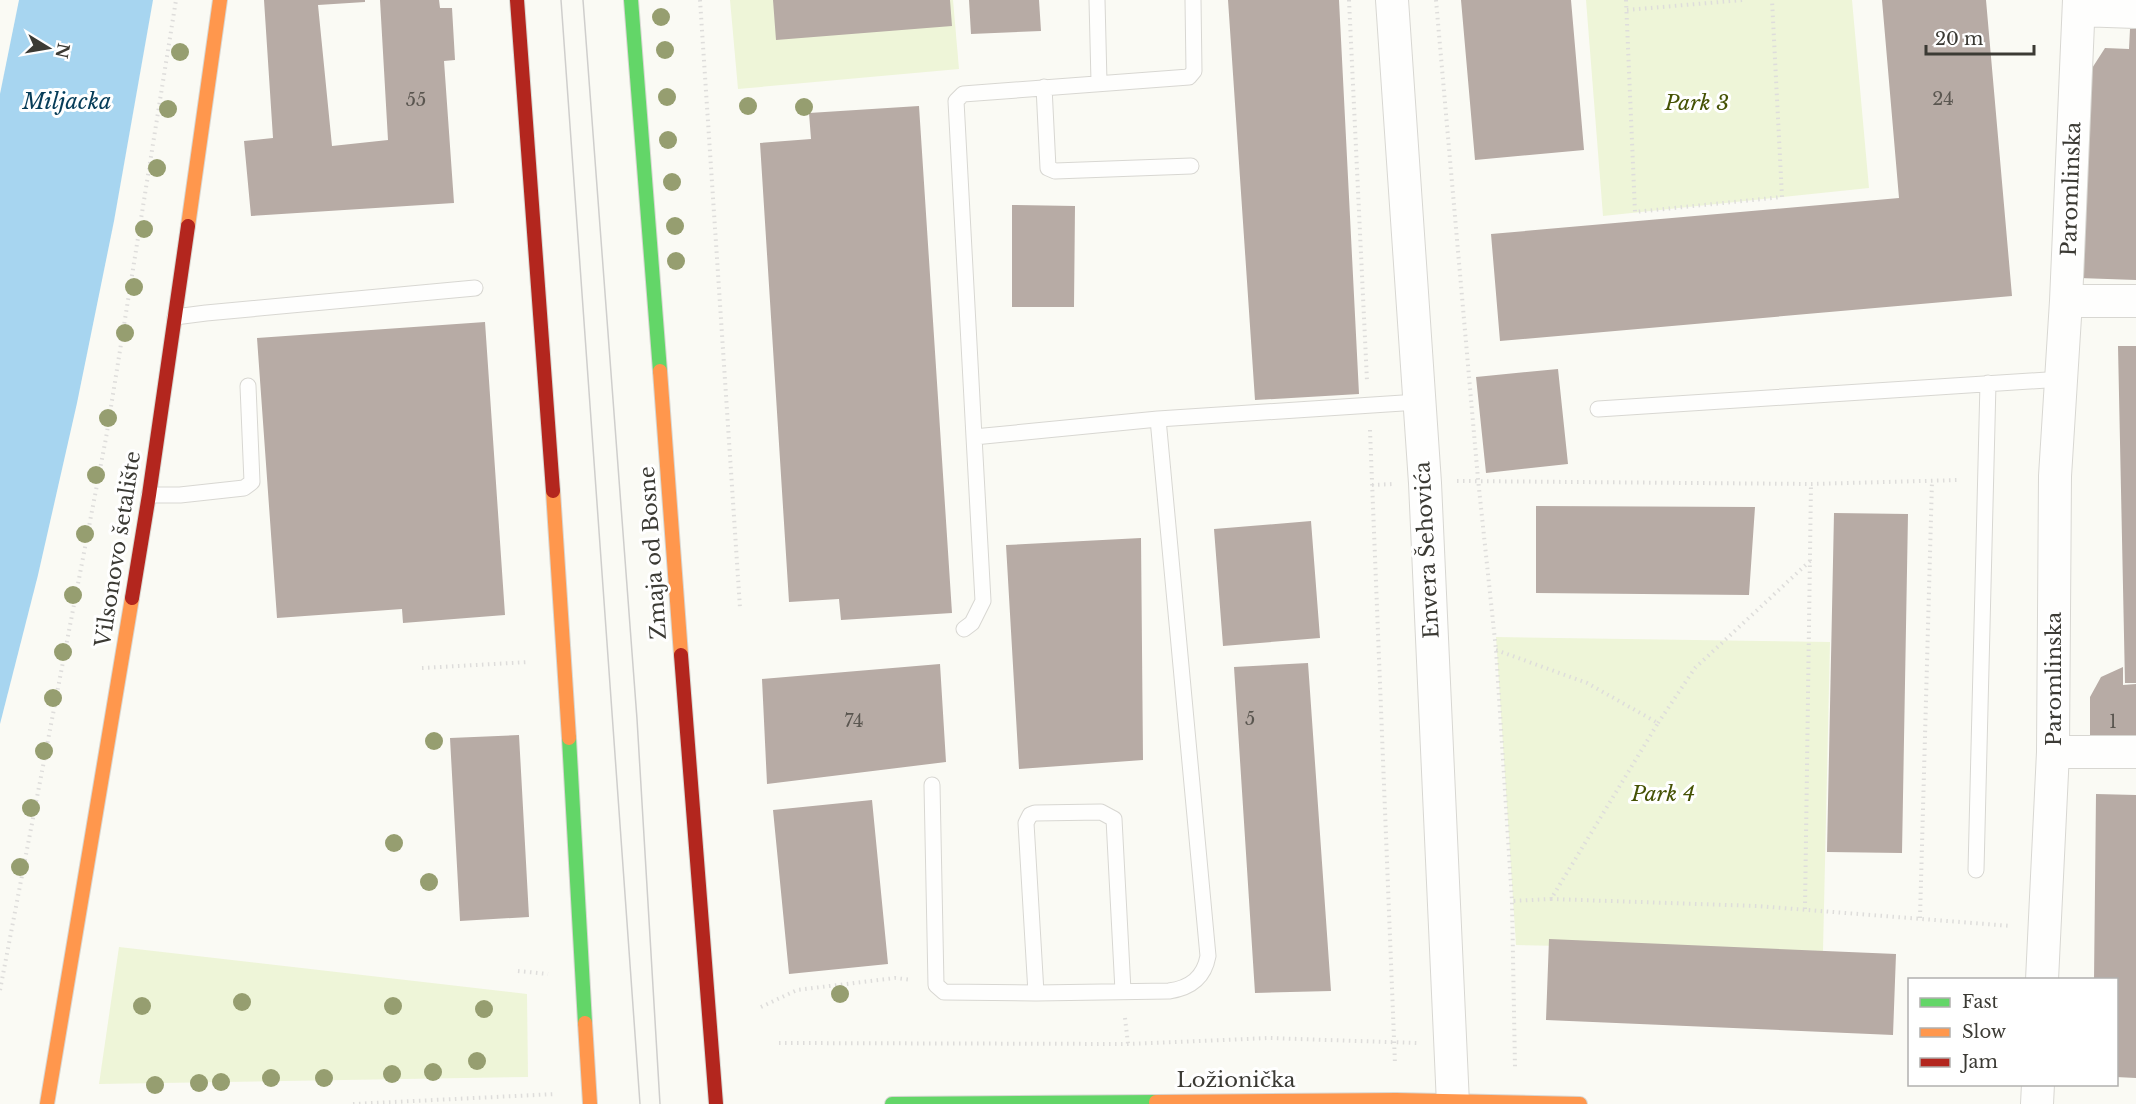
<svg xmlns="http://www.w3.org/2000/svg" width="2136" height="1104" font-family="'Libre Baskerville',serif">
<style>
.green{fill:#eef5d8}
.water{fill:#a7d5f0}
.building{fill:#b7aba5}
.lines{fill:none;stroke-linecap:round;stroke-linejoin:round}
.lane-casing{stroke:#d8d7d2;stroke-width:17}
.street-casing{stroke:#d8d7d2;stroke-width:34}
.fast-casing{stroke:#d8d7d2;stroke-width:16}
.slow-casing{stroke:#d8d7d2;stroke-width:16}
.jam-casing{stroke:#d8d7d2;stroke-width:16}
.path{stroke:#dedddb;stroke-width:4;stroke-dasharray:1.5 4.5;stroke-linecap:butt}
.lane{stroke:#fefefd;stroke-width:15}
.street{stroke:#fefefd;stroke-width:32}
.fast{stroke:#63d668;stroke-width:14}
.slow{stroke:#ff974d;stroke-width:14}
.jam{stroke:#b3261e;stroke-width:14}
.tram{stroke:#cfcecc;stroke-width:1.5}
.tree{fill:#969e70}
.labels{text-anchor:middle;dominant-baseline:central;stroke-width:6;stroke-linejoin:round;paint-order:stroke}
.number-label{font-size:18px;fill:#5a5650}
.park-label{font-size:21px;font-style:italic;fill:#455204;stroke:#fff}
.street-label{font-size:21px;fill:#3b3a34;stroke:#fff}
.water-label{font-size:22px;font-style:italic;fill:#063c58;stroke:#fff}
</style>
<rect width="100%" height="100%" fill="#fafaf4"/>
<path class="green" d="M730,0H953L959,69L738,89Z
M1586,0H1852L1869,188L1603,216Z
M1496,637L1830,642L1823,951L1516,945Z
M119,947L527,994L528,1077L99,1084Z"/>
<path class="water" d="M19,0H153L114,221L77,403L38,575L0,724V94Z"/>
<path class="building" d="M264,0H365V2L318,5L332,146L388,140L380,0H439L440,8H452L455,60L444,61L454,203L251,216L244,141L273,138Z
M773,0H950L952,26L776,40Z
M969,0H1039L1041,31L971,34Z
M1228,0H1339L1359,394L1255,400Z
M1461,0H1571L1584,150L1475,160Z
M1882,0H1986L2012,296L1500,341L1491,234L1899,198Z
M2130,29H2136V280L2079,278L2087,76L2105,48L2129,49Z
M919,106L952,613L841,620L839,599L789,602L760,143L811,139L809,113Z
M1012,205L1075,206L1074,307H1012Z
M485,322L505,615L403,623L402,609L277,618L257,338Z
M2118,346H2136V683H2125Z
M1558,369L1568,464L1486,473L1476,377Z
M1536,506L1755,507L1749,595L1536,593Z
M1834,513L1908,514L1902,853L1827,852Z
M1311,521L1320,638L1223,646L1214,529Z
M1141,538L1143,760L1019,769L1006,545Z
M1308,663L1331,991L1255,993L1234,667Z
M940,664L946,762L767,784L762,679Z
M2123,667V685L2136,684V747L2090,748V697L2101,677Z
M519,735L529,917L460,921L450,738Z
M2096,794L2136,795V1078L2116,1077V980H2094Z
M872,800L888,964L789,974L773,810Z
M1549,939L1896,954L1893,1035L1546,1020Z"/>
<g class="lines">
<defs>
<path id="lane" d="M1097,0L1099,82
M1044,87L1048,168L1055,171L1191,166
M175,317L206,313L475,288
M1598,409L2062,379
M1158,419L974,437L956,101L963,94L1189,77L1194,71L1193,0
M149,495H180L244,488L252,482L248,386
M964,629L972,623L983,601L974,437
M932,785L936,985L944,992L1036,993L1169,991C1190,988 1204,978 1208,956L1158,419L1418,402
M1976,870L1988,383
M1036,993L1026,823L1030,815L1035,813L1101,812L1114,819L1123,991"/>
<path id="street" d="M1392,0L1425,483L1453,1104
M2079,10L2136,12
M2066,301H2136
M2053,752H2136
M2042,980L2053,752L2055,476L2066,301L2079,0
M2037,1104L2038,1084"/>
<path id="fast" d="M631,0L660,371
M569,738L585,1023
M892,1104L1156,1102"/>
<path id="slow" d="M188,226L220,0
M660,371L681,655
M553,491L569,738
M585,1023L590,1104
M1156,1102L1396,1100L1580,1104
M47,1104L132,598"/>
<path id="jam" d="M517,0L553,491
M132,598L149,495L188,226
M681,655L716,1104"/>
</defs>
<use href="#lane" class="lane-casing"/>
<use href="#street" class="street-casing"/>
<use href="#fast" class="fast-casing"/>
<use href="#slow" class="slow-casing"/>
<use href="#jam" class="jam-casing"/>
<path class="path" d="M700,0L740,608
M1349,0L1367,381
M1436,0L1478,479L1496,650L1512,901L1515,1067
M1626,0L1635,212L1782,197L1772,0
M1627,10L1743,0
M1370,430L1395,1064
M1457,481L1811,484L1959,480
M1372,485L1393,484
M1496,650L1587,683L1658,723L1551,899L1512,901
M422,668L529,662
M1658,723L1695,668L1811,560
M1551,899L1757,906L2011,926
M1805,909L1811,484
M1920,918L1932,481
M518,971L548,974
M0,990L106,438L176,0
M761,1007L797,990L895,978L912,980
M1125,1018L1128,1044
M779,1043L1128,1044L1269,1038L1417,1043
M353,1104L556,1094"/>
<use href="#lane" class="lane"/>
<use href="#street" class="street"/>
<use href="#fast" class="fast"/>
<use href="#slow" class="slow"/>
<use href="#jam" class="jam"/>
<path class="tram" d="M561,0L640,1104
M583,0L637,719L660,1104"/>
</g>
<g class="tree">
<circle cx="661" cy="17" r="9"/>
<circle cx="665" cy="50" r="9"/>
<circle cx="180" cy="52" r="9"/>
<circle cx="667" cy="97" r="9"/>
<circle cx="748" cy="106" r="9"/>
<circle cx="804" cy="107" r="9"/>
<circle cx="168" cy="109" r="9"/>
<circle cx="668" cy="140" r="9"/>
<circle cx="157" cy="168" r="9"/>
<circle cx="672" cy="182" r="9"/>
<circle cx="675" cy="226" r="9"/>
<circle cx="144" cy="229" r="9"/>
<circle cx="676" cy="261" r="9"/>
<circle cx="134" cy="287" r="9"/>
<circle cx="125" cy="333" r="9"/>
<circle cx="108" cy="418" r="9"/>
<circle cx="96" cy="475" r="9"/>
<circle cx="85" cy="534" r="9"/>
<circle cx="73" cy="595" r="9"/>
<circle cx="63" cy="652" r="9"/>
<circle cx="53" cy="698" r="9"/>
<circle cx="434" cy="741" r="9"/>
<circle cx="44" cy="751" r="9"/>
<circle cx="31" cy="808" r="9"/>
<circle cx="394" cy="843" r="9"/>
<circle cx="20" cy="867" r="9"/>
<circle cx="429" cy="882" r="9"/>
<circle cx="840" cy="994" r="9"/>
<circle cx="242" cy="1002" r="9"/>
<circle cx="142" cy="1006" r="9"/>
<circle cx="393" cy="1006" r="9"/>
<circle cx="484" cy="1009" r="9"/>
<circle cx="477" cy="1061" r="9"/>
<circle cx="433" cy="1072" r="9"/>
<circle cx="392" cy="1074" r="9"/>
<circle cx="271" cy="1078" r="9"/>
<circle cx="324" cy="1078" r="9"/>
<circle cx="221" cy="1082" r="9"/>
<circle cx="199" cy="1083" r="9"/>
<circle cx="155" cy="1085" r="9"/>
</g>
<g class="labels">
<g class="number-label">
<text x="1943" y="99">24</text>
<text x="416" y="100">55</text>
<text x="1250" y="719">5</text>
<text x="854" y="721">74</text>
<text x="2113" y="722">1</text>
</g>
<g class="park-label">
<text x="1697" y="103">Park 3</text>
<text x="1663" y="794">Park 4</text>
</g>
<g class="street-label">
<text transform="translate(2071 189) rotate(-88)">Paromlinska</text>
<text transform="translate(118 549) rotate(-81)">Vilsonovo šetalište</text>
<text transform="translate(1427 550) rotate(-93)">Envera Šehovića</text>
<text transform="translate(653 553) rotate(-94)">Zmaja od Bosne</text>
<text transform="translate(2054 679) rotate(-90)">Paromlinska</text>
<text x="1236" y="1080">Ložionička</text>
</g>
<g class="water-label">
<text x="67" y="101">Miljacka</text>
</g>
</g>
<rect x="1908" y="978" width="210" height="108" fill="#ffffff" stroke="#b1b0ae" stroke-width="1.5"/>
<rect x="1920" y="998" width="30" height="9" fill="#63d668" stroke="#b1b0ae" stroke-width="1.5"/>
<text x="1962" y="1008" font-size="18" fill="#3b3a34">Fast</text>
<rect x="1920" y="1028" width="30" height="9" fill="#ff974d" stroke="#b1b0ae" stroke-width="1.5"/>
<text x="1962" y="1038" font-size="18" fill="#3b3a34">Slow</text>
<rect x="1920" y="1058" width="30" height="9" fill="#b3261e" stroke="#b1b0ae" stroke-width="1.5"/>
<text x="1962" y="1068" font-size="18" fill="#3b3a34">Jam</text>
<g transform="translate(48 48) rotate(101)" stroke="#ffffff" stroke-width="4.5" paint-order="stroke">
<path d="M0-4.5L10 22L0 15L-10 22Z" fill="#3b3a34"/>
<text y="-9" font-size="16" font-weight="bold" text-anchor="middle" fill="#3b3a34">N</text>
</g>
<path d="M1926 45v9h108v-9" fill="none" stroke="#3b3a34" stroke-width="3"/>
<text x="1935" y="45" font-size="18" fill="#3b3a34" stroke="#ffffff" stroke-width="4.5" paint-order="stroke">20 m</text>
</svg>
